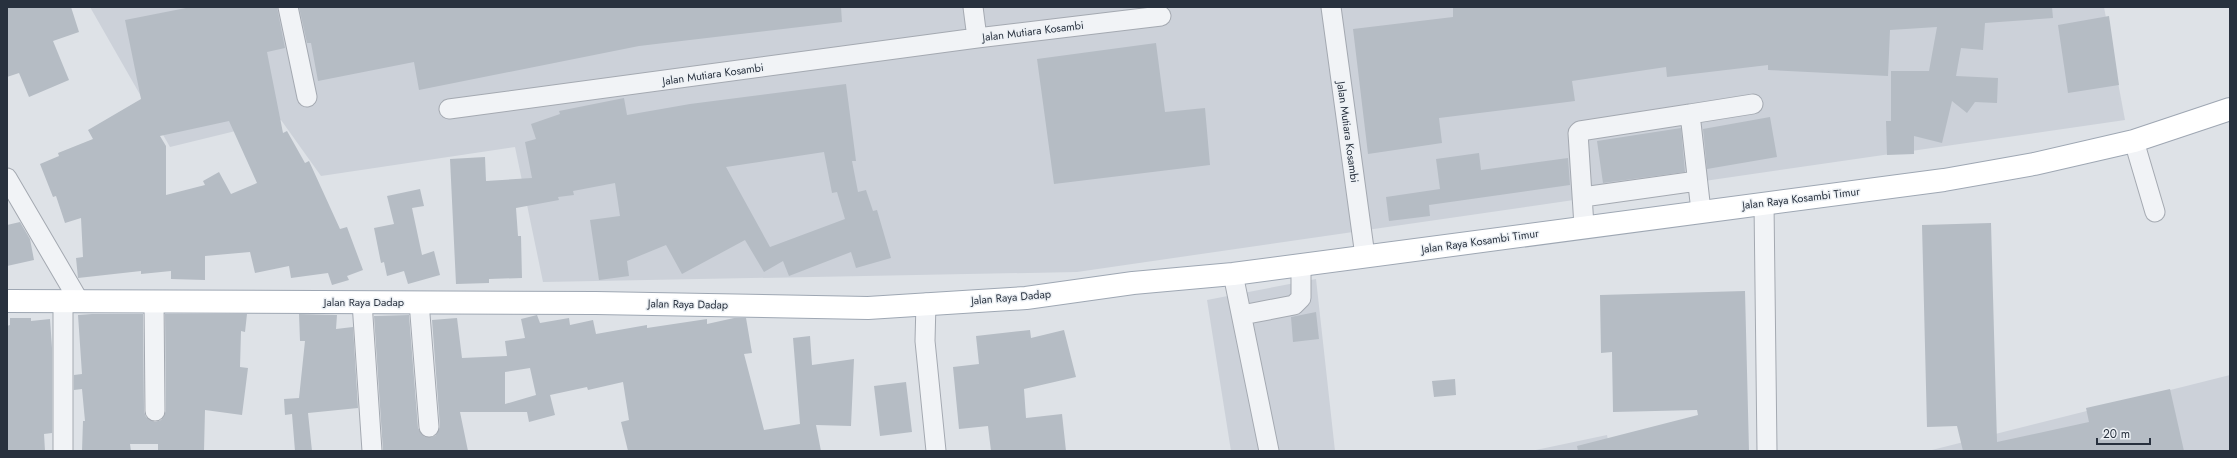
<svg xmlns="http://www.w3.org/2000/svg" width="2237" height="458" font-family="Jost,sans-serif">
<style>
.built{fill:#ccd1d9}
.building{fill:#b5bcc4;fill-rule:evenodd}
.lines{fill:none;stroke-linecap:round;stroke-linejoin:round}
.minor-casing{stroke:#a4a9b1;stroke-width:21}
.major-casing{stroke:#9ea7b3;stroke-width:24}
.minor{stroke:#f1f3f6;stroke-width:19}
.major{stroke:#fff;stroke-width:22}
.labels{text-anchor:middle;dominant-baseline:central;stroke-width:3;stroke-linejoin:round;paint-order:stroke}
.street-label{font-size:11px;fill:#28313e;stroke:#edf1f5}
</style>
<rect width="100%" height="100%" fill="#dee2e7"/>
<path class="built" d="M90,7H2104L2125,120L1077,272L543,282L515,147L321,176L281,120L170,147Z
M1316,279L1335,451H1231L1207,300Z
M2230,375V451H1928Z
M1607,435L1610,451H1531Z"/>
<path class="building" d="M7,7H71L79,32L53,41L69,80L29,97L19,73L7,77Z
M191,7H277L285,48L267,52L283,133L287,131L305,163L309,161L340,229L347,227L363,270L347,276L349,280L332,285L328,273L291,278L289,266L255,273L250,252L205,256V280L171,279V271L141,274V271L78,278L76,258L83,257L81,218L65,223L56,196L53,197L40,164L59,156L58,153L93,139L88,130L141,99L125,20ZM229,121L257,183L231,194L219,172L203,181L205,185L166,195V146L160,136Z
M299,7H841L842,22L639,46L419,90L414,62L318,81L311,43H307Z
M1453,7H2052L2053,18L1985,23L1983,50L1961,48L1956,76L1998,78L1997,103L1975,102L1967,113L1952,101L1942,143L1914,136V154L1887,155L1886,121H1891V71H1929L1937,27L1890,30L1888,76L1768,70V65L1667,77L1666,67L1572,81L1575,101L1439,118L1442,143L1368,154L1353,29L1453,17Z
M2109,16L2119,85L2068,93L2058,25Z
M1156,43L1165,112L1205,108L1210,165L1054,184L1037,59Z
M846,84L856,161H852L858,192L866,190L873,211L877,210L891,258L856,268L851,252L789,276L783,261L764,272L745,240L682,274L666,245L627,261L629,276L599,280L590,220L620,216L615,183L573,191L574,195L558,197L559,200L516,208L518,236H521L522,278L489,279V283L456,284L450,159L485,157L486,181L532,178L525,142L536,139L531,124L560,114L559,111L624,98L627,115L690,104ZM824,152L832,193L837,192L845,219L770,247L726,167Z
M1770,117L1777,157L1707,169L1703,129Z
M1681,128L1685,172L1603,183L1597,141Z
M1479,153L1481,170L1568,158L1570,185L1429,205L1430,216L1389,221L1386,197L1440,189L1436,159Z
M420,189L424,206L412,208L422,255L434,251L440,275L408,284L404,271L387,276L384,262L381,263L374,228L394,224L387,196Z
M20,222L30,239L34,260L7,266V225Z
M1991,223L1997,442L2089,422L2086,408L2170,389L2184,451H1963L1957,426L1927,427L1922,225Z
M1745,291L1749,451H1578L1577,446L1698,415L1697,410L1613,412L1612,352L1601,353L1600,295Z
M1316,312L1319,339L1293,342L1291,317Z
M92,314H143L144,411L146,417L155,422L161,420L166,411L165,314H247L245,332L241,331L240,367L248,368L242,415L205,410L204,451H158V444H130L131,451H82L83,421H85L82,389L74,390V375L82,374L78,315Z
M299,314L337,315L336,329L353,327L358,408L308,413L312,451H295L292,414L285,415L284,399L299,398L305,341H300Z
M409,315L418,428L425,437L435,436L440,427L432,320L457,318L462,358L507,356L505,341L525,338L521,319L537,315L540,323L569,318L570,325L593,320L596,334L647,325V328L707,319V324L734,318H746L752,353L744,354L764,430L800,424L793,338L810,336L812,365L854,359L851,426L816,425L821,451H628L621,422L629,420L623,382L588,390L587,387L550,395L555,415L529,422L527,412H460L468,451H383L374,316ZM530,368L536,395L505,404V372Z
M10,318H31V321L50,319L52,348V433L44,434L45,451H7V326L10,325Z
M1030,330L1031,338L1064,330L1076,377L1024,389L1026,418L1062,414L1066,451H991L988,426L959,429L953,367L979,364L976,336Z
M1455,379L1456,395L1434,397L1432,381Z
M906,382L912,432L880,436L874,386Z"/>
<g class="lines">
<defs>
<path id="minor" d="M288,7L307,97
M973,7L977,38L1161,16
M1331,7L1365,256
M449,109L977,38
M1690,114L1753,104
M2134,141L2155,212
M7,178L79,301
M1583,197L1697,181
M1764,203L1767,451
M1584,226L1578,133L1580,131L1690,114L1701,211
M1233,274L1269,451
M63,301V451
M154,301L155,411
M362,302L372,451
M419,302L429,427
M926,303L925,341L936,451
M1242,315L1294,305L1301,298V265"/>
<path id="major" d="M7,301L596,303L868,308L1026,298L1133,283L1233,274L1944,180L2034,164L2134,141L2230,109"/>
</defs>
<use href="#minor" class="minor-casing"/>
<use href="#major" class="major-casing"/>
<use href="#minor" class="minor"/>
<use href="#major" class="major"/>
</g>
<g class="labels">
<g class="street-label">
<text transform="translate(1033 31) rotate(-7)">Jalan Mutiara Kosambi</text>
<text transform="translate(713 74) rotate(-8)">Jalan Mutiara Kosambi</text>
<text transform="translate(1348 132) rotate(82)">Jalan Mutiara Kosambi</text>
<text transform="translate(1801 198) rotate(-7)">Jalan Raya Kosambi Timur</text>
<text transform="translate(1480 241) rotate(-8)">Jalan Raya Kosambi Timur</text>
<text transform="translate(1011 297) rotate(-5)">Jalan Raya Dadap</text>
<text x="364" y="302">Jalan Raya Dadap</text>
<text transform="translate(688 304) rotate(1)">Jalan Raya Dadap</text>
</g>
</g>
<rect width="2237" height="458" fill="none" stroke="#28313e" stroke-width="16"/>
<path d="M2097 438v6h53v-6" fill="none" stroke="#28313e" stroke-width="2"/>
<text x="2103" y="438" font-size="12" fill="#28313e" stroke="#edf1f5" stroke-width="3" paint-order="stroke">20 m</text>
</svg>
